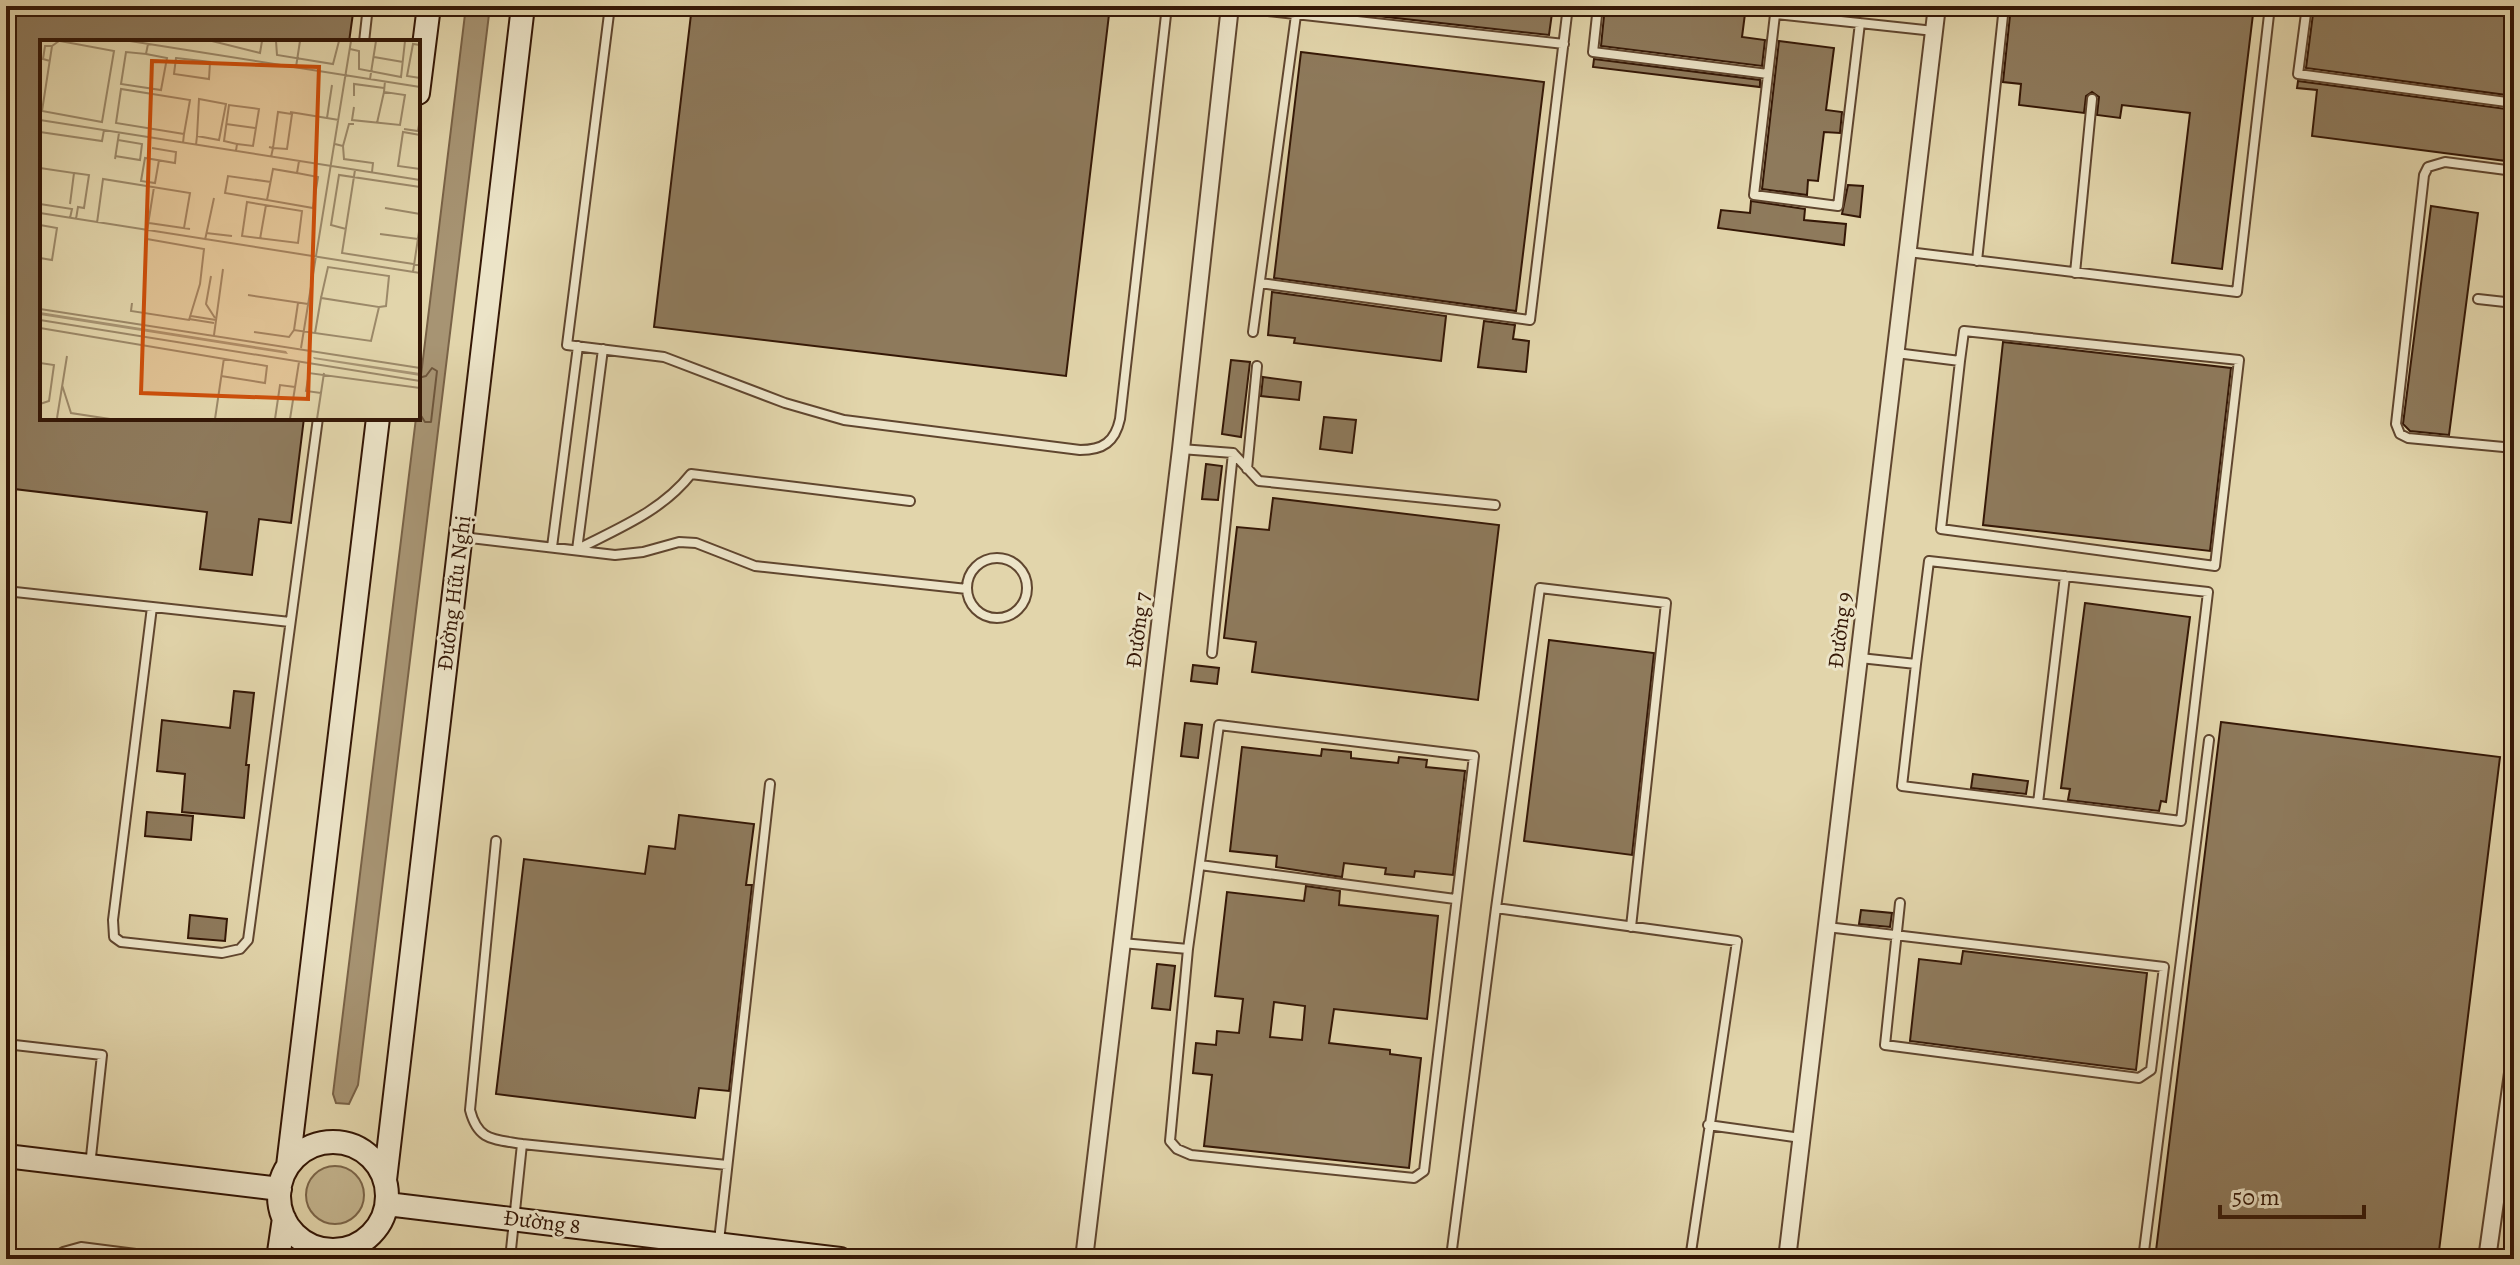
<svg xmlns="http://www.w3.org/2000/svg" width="2520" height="1265" font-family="Alegreya,serif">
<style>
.green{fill:#c4b58f;stroke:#7c664a;stroke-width:2}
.water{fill:#a79473;stroke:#796247;stroke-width:2}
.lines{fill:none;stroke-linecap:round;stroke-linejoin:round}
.shore{stroke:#6e563c;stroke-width:2}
.building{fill:#8e7a5c;stroke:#341706;stroke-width:2;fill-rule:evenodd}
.lane-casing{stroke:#60462f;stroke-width:12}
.street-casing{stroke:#60462f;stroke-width:20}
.secondary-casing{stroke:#341706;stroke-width:26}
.lane{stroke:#ece4c8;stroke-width:8}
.street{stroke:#ece4c8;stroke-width:16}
.secondary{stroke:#ece4c8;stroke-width:22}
.labels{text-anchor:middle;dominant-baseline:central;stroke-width:6;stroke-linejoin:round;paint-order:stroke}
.street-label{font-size:22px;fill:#341706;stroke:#ece4c8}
.inset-road{fill:none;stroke:#9c8969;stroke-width:2}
.view{fill:#cd4f0b;fill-opacity:0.15;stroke:#cd4f0b;stroke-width:4}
.inset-edge{fill:none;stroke:#341706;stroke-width:4}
</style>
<rect width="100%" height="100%" fill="#e2d5ab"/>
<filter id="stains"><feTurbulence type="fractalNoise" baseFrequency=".0025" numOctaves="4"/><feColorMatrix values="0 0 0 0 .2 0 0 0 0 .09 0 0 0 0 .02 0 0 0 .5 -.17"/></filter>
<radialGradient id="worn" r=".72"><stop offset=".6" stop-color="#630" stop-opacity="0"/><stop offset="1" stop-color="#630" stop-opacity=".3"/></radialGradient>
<path class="green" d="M306 1195a29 29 0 1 1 58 0a29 29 0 1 1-58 0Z"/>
<path class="water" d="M466,6H490L358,1085L349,1104L336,1103L333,1094L416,418H418V400Z"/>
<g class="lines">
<path class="shore" d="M418,378L426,376L432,368L437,371L431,422H425L418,411"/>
</g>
<path class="building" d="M6,6H354L349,42H42V418H304L291,523L259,519L252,575L200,569L207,512L6,488Z
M692,6H1110L1066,376L654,327Z
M1370,6H1553L1549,35L1369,15Z
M1605,6H1746L1742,37L1765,40L1762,66L1601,46Z
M2011,6H2254L2222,269L2172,263L2190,113L2122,105L2120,118L2097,115L2099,97L2092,92L2086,96L2084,113L2019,105L2021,84L2003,82Z
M2314,6H2514V96L2306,68Z
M1779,41L1834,48L1826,110L1842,112L1840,133L1824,132L1818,181L1808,180L1807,195L1762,189Z
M1301,52L1544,82L1516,311L1274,278Z
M1594,59L1760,80V87L1593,67Z
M2298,81L2514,110V162L2312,136L2317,90L2297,88Z
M1848,185L1863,186L1860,217L1842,214Z
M1751,201L1805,209L1804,220L1846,224L1844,245L1718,228L1721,210L1750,213Z
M2431,206L2478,213L2449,435L2410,431L2403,424Z
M1272,292L1446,316L1441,361L1294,343L1295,338L1268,335Z
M1484,321L1515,325L1513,339L1529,341L1526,372L1478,367Z
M2003,342L2231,368L2210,551L1983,525Z
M1231,360L1250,362L1241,437L1222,434Z
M1263,377L1301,382L1299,400L1261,396Z
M1324,417L1356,420L1352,453L1320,449Z
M1206,464L1222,466L1218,500L1202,499Z
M1273,498L1499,525L1478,700L1252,672L1256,642L1224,638L1237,527L1269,530Z
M2085,603L2190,617L2166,802L2161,801L2159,811L2068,800L2070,789L2061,788Z
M1549,640L1654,653L1632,855L1524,841Z
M1193,665L1219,668L1217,684L1191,681Z
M234,691L254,693L246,765H249L244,818L182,812L185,774L157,771L162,720L230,728Z
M2221,722L2500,757L2438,1259H2155Z
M1185,723L1202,725L1198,758L1181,756Z
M1242,747L1321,756L1322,749L1351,752V758L1398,763L1399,757L1427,760L1426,767L1465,771L1453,875L1415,871L1414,877L1385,874L1386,868L1344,863L1342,877L1276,867L1277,856L1230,851Z
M1973,774L2028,781L2026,794L1971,788Z
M147,812L193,816L191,840L145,836Z
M679,815L754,824L746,885H752L729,1091L699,1088L695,1118L496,1094L524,859L645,874L649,846L675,849Z
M1306,886L1340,891L1339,905L1438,916L1427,1019L1334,1009L1329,1043L1390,1050V1054L1421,1058L1409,1168L1204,1146L1212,1075L1193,1073L1196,1043L1216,1045L1217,1031L1239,1033L1243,999L1215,996L1227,892L1304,901ZM1274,1002L1305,1006L1302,1040L1270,1037Z
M1861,910L1892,913L1890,927L1859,924Z
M190,915L227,919L225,941L188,938Z
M1963,951L2147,973L2136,1070L1910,1041L1919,959L1961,964Z
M1157,964L1175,966L1170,1010L1152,1008Z"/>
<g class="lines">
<defs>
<path id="lane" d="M610,6L567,345L664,357L785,403L844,420L1080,450C1103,450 1115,442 1120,419L1167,6
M1598,6L1593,52L1768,74
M1776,6L1754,195L1838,206L1860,23
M2307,6L2298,74L2514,103
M1231,7L1564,44
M1775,14L1934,31
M364,42L368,6
M2514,171L2445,162L2428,167L2424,175L2396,424L2400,434L2408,438L2514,448
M1908,252L2237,292L2270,6
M1977,261L2004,6
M2075,273L2092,99
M1260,283L1530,320L1568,6
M2478,299L2514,303
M1253,332L1296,15
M1896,353L1960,361L1941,529L2215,566L2239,360L1964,331L1960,361
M1181,449L1233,453L1259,481L1495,505
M1247,469L1257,366
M462,537L615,555L643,552L679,542L696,543L755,566L967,589
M552,547L578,346
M578,549C619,528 662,511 691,474L910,501
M577,550L603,349
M967 588a30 30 0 1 1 60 0a30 30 0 1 1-60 0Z
M6,591L290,622
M152,607L113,920L114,937L121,942L222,953L240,949L248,940L318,418
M1212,653L1233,453
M1860,658L1916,664L1929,561L2208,592L2181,821L1902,786L1916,664
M1219,725L1474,756L1424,1171L1414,1178L1191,1155L1177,1149L1170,1141L1188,949Z
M2038,803L2065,576
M496,841L470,1110C478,1141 493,1139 522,1144L510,1259
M1200,865L1455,899
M1496,908L1540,588L1666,603L1631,927
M1827,927L2164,967L2151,1070L2139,1078L1885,1045L1900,903
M1122,943L1188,949
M6,1044L102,1055L90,1166
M1708,1125L1801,1138
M522,1144L727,1165
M719,1241L770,784
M61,1259L63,1252L81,1247L175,1259
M1470,1259L1451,1257L1496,908L1737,941L1690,1259
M2143,1259L2209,740"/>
<path id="street" d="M1084,1259L1181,449L1230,6
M1787,1259L1937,6
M2487,1259L2514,1066"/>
<path id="secondary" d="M418,93L429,6
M279 1196a54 54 0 1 1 108 0a54 54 0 1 1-108 0Z
M6,1156L280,1189
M288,1166L378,418
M385,1180L523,6
M387,1204L840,1259
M278,1259L284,1218"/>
</defs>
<use href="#lane" class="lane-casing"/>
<use href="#street" class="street-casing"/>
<use href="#secondary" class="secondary-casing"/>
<use href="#lane" class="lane"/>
<use href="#street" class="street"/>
<use href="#secondary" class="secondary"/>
</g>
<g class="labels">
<g class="street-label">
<text transform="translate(454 593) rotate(-83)">Đường Hữu Nghị</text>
<text transform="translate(1138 630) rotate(-83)">Đường 7</text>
<text transform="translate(1840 630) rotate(-83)">Đường 9</text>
<text transform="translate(542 1222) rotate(7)">Đường 8</text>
</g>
</g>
<g transform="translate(40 40)">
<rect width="380" height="380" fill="#e2d5ab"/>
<path d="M0,272L246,311L248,314L0,275ZM273,317L380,333V336L274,319Z" fill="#a79473"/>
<path class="inset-road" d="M19,1L12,6L2,71L62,82L74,11L20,1M90,1L380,47M172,1L220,13L222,1M236,1L237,15L293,24L299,1M380,5L373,4L367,36L380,38M310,9L319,11V29L361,37L365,1M106,14L127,18L121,50L81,44L86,12L106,14L108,4M334,17L363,22M136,18L170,22L169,39L134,34ZM10,21L3,19L5,6H12M256,27L260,1M330,39L336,1M314,56V44L344,48M314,67L312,80L360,85L365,55L344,52L345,41M250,72L299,80M287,78L292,45M0,80L380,140M337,83L344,52M186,84L215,88M364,89L378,91L380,79M0,92L62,101L64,90M380,95L363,92L358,126L380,129M143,103L144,94L150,60L81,49L76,83L144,94M295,104L303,106L304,119L333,123L332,132M156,105L157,96L179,100L186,64L159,59L157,96M303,106L309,84H314M229,107L233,108L247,109L252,74L238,72L233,108L231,117M112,108L136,112L135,123L105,118L101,141L115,143L119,120M196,111L197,104L184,101L189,65L219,69L213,106L197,104M75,116L100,120L102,104L78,100M75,119L79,93M0,128L34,133L30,164M315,130L302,213L380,225M34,133L49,135L44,168L38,167L36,179M257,133L278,137L273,168L227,160L233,129L257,133L259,121M227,160L185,153L188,136L231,142M207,162L262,171L258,203L202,196ZM0,164L32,169L30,178M345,168L380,174M0,173L380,233M57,183L63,139L150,153L144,188M109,183L150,189M0,185L17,188L12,220L0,218M306,189L291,185L299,135L380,147M107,191L114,147M166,193L192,196M340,194L378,199M220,199L226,165M165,200L174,158M373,232L380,185M171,236L166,264L175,278M208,255L268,264M281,258L288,227L349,236L346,266L339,267M92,263L91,271L149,280L160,244L164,209L107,199M0,269L380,328M151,276L176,280M149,279L174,283M0,280L380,341M0,288L227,326L225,343L181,336M254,290L258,263M214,292L249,297L254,290L331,301L339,267L281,258L275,293M174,295L183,229M261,308L311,1M0,323L14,325L9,361L0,364M22,345L31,373L70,379M281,353L266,351L269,333L380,348M17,378L27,316M175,379L184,318M235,379L240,345L255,347M250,379L259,322M277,379L284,333"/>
<path class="view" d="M112,21L279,27L268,359L101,353Z"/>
<rect width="380" height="380" class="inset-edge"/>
</g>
<rect width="2520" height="1265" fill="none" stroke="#e2d5ab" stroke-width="32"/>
<rect x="8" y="8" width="2504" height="1249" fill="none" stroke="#341706" stroke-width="4"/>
<rect x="16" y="16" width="2488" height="1233" fill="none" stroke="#341706" stroke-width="2"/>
<path d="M2220 1205v12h144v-12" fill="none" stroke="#341706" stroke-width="4"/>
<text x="2232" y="1205" font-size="24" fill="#341706" stroke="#ece4c8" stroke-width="6" paint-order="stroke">50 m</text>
<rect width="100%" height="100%" filter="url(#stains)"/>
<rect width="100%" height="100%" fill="url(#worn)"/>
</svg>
